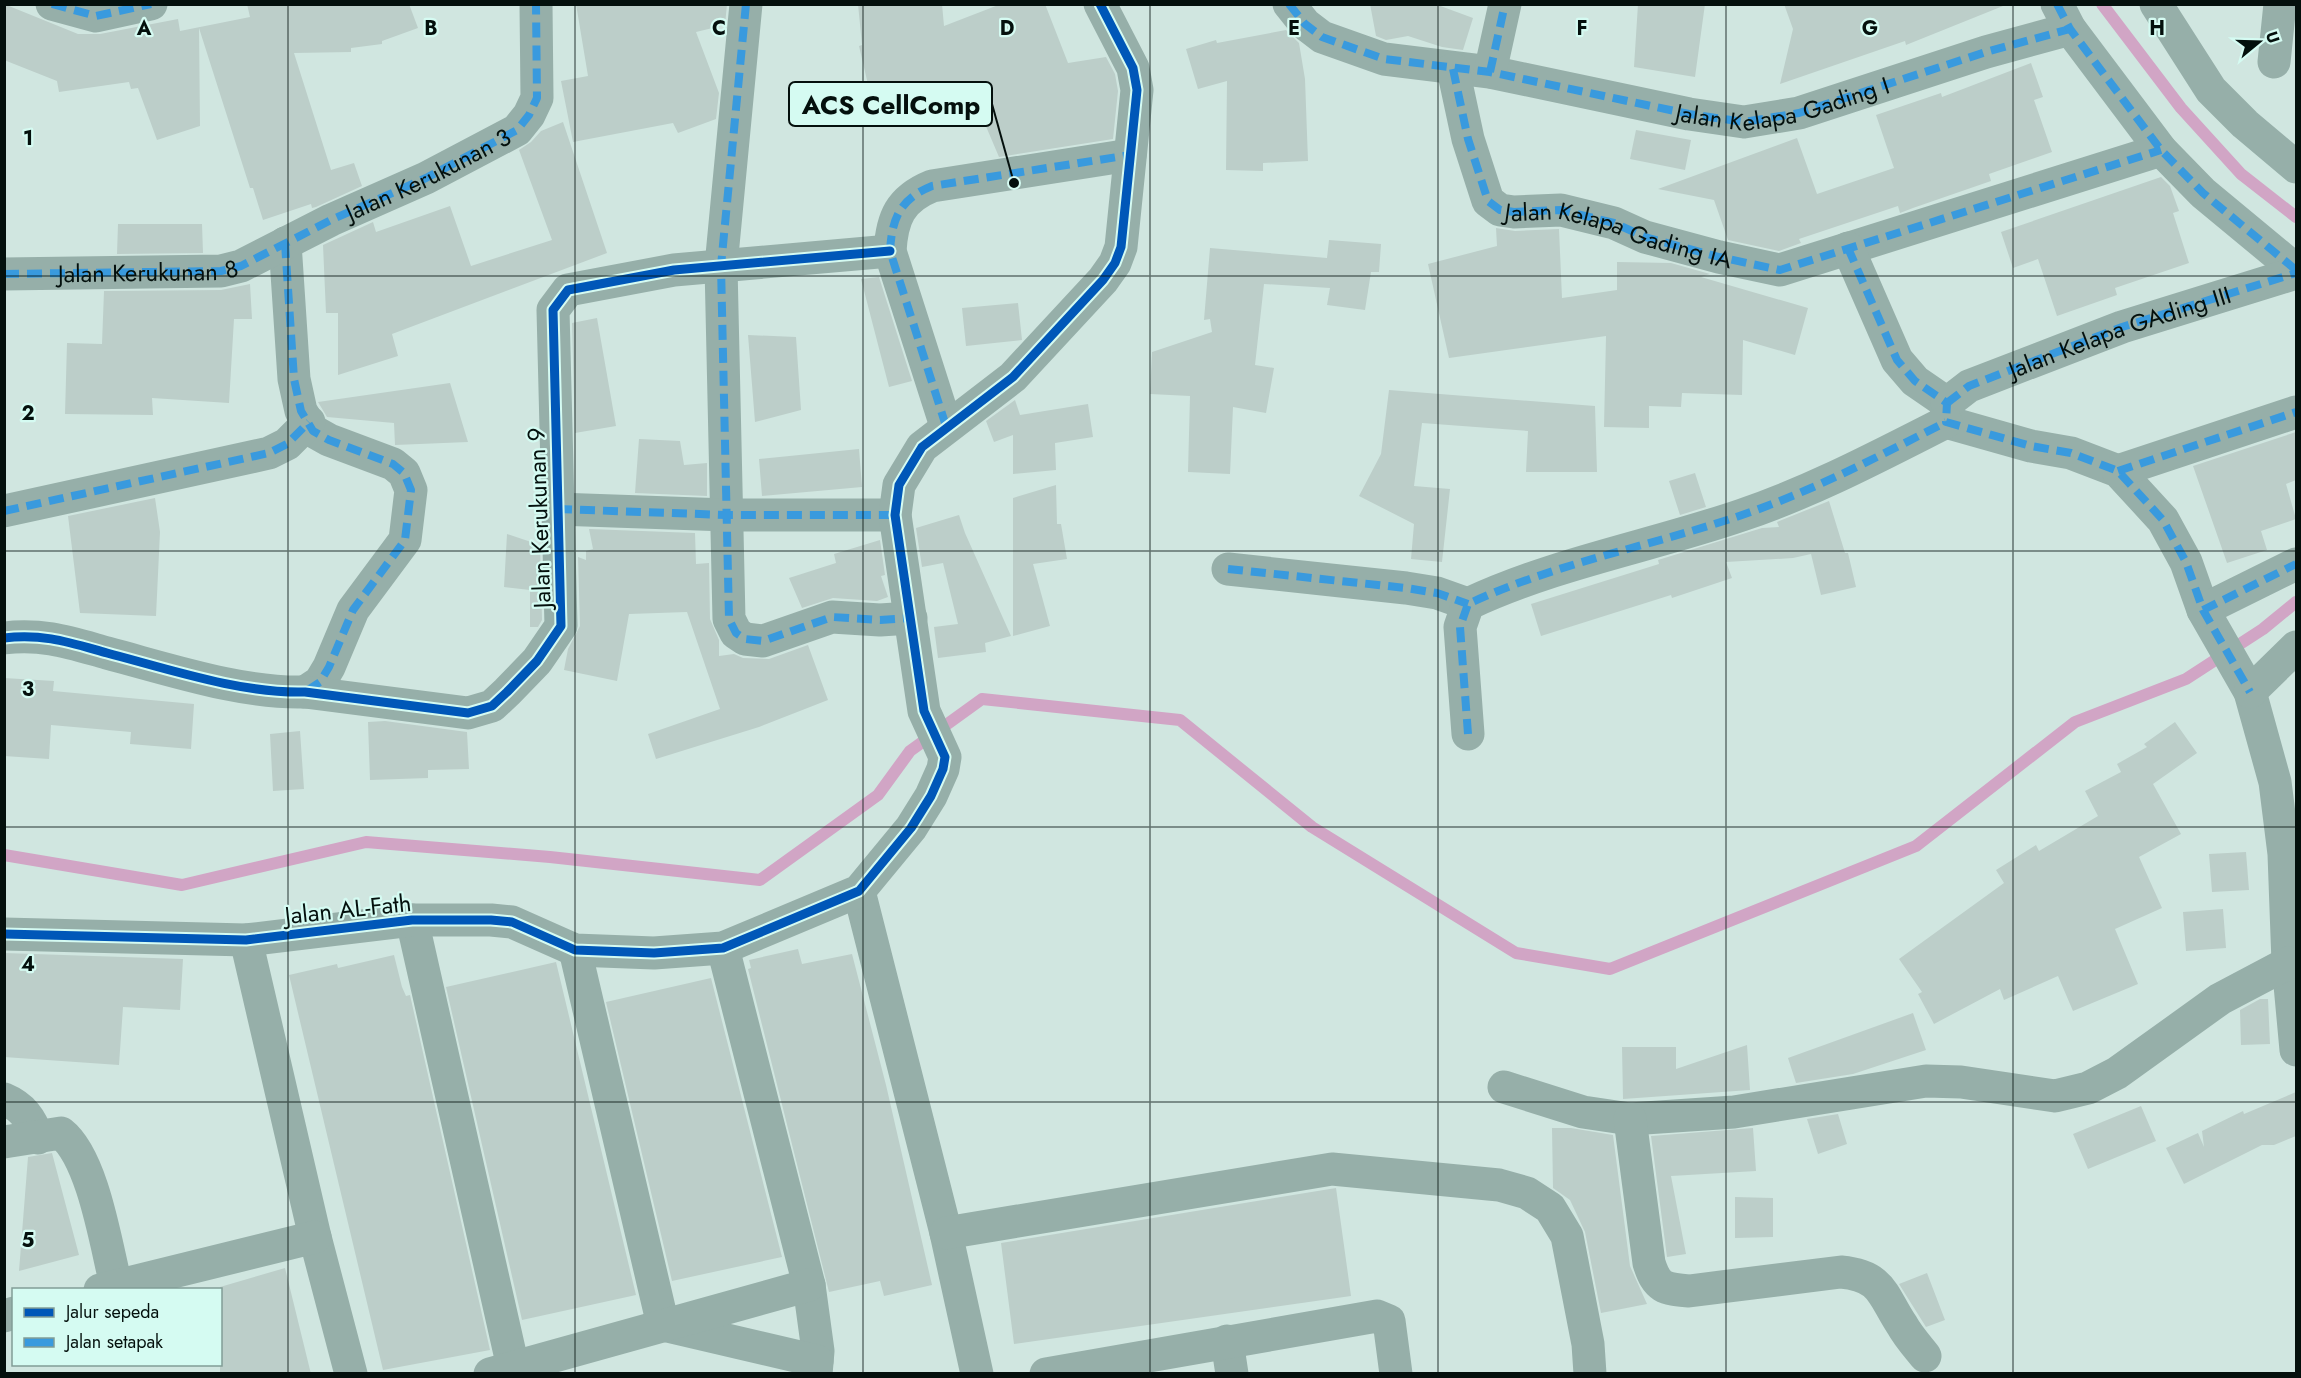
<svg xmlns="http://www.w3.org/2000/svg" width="2301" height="1378" font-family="Jost,sans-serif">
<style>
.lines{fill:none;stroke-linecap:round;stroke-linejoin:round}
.stream{stroke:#d1a5c5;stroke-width:12}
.building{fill:#bccec9}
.minor{stroke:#96afa9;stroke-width:33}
.quiet{stroke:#399ade;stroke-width:8;stroke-dasharray:15 8;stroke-linecap:butt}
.cycleway-casing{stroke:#d5fbf2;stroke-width:13}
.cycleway{stroke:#0057b8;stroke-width:9}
.grid{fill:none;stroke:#04100d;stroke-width:1.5;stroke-opacity:0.55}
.labels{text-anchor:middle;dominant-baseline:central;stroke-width:4.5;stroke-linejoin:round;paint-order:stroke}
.street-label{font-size:24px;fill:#04100d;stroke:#d5fbf2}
.grid-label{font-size:20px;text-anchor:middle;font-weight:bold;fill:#04100d;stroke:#d5fbf2;stroke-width:4.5;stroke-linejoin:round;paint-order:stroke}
.leader{fill:none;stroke:#04100d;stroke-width:2}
.callout-dot{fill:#04100d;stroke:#d5fbf2;stroke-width:2}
.callout{fill:#d5fbf2;stroke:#04100d;stroke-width:2}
.callout-label{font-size:26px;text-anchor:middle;font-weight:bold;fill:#04100d}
</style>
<rect width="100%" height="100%" fill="#d0e6e0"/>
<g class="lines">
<path class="stream" d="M2102,4L2181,108L2241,174L2296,217
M4,855L182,885L366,842L550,857L760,880L878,795L910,751L982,699L1180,720L1312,827L1516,953L1610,969L1916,846L2075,722L2186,679L2263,629L2296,602"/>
</g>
<path class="building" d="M4,4L78,34H100L178,19L180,31L250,17L247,4H409L418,28L382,41V44L351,48V52L294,53L331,170L354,163L362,186L316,207L312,208L311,204L263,220L253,188H250L199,28L200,126L157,140L138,88L131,89L129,82L59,92L57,81L4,60Z
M576,4H727L725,25L696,32L719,93L716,119L678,133L673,123L573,142L561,81L588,76Z
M858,4H942L944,26L1001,4H1045L1068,63L1106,57L1115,74L1118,91L1113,139L999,157L974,98L877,123L859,46L862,45Z
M1370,4H1435L1473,18L1463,50L1442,47L1408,36L1386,40L1376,36Z
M1638,4H1705L1695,77L1634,67Z
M1784,4H2003V6L1906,45L1905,41L1780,84L1793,29Z
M1286,30L1299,43L1305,79L1308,161L1263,163V171L1226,170L1227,81L1198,89L1186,49L1216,40L1217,43Z
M2031,63L2043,97L2034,100L2052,152L1989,174L1991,181L1913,208L1900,213L1898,206L1799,239L1801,243L1779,251L1728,240L1714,200L1658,189L1797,138L1817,194L1894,168L1876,115L1941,93L1942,97Z
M563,122L607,253L392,334L398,356L338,375V313H326L323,245L373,222L376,232L450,206L471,266L552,240L519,150L531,142L541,131Z
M1636,130L1691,140L1685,170L1630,159Z
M2161,177L2170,186L2179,211L2173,213L2189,263L2115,288L2117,295L2057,316L2038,259L2013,268L2001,232Z
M118,224H202L203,253L117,254Z
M1496,228L1515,231L1559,229L1562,298L1617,290V262L1671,263L1710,274L1701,277L1808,308L1795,355L1743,340L1742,395L1682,393L1681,407L1649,406V428L1604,427L1606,336L1449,358L1428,264L1497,246Z
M1329,240L1381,244L1379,272H1371L1365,310L1327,305L1330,288L1264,284L1255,365L1274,368L1266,413L1233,407L1230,474L1188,472L1190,396L1150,394L1152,352L1212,332L1210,319L1204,320L1210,248L1327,258Z
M879,277L912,381L889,387L861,279Z
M250,284L252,319H234L229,403L152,398L153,415L65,414L67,343L102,344L104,291L221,290Z
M1018,303L1022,340L966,346L962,308Z
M597,318L616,426L575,433L572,323Z
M748,335L796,337L801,410L755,422Z
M450,383L468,442L395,445L394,423L327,417L318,402Z
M1389,390L1595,406L1597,472H1526L1528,431L1422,423L1414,486L1450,489L1442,562L1411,559L1414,524L1359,496L1381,454Z
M1015,400L1020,415L1088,404L1093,437L1055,443L1056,470L1013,474V435L994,442L986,421Z
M2296,432V480L2286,484L2296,519L2261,531L2267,550L2227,563L2193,466Z
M639,439L680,441L684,465L707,463V496L635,493Z
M859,449L862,487L762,496L759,459Z
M1695,473L1706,507L1680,515L1669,481Z
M1056,485L1057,524H1061L1067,559L1033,564L1050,626L1013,636V498Z
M155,498L160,532L156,616L80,613L68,516Z
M1829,501L1845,553H1848L1856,587L1821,595L1811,554L1793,558L1726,562L1732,578L1672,598L1671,595L1541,636L1531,604L1659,564L1658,560L1762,528L1779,527L1777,522Z
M959,515L965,533L1011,636L985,643L986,652L938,658L934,627L958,624L943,563L922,567L916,528Z
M589,529L695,533L696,564L709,563L710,619L719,640V656L734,654L743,658L769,659L808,645L828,700L759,727L656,759L648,734L720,709L687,612L629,614L617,681L564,670L568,649L580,626L578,557L586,560V551L593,549Z
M507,534L540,545L542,620L538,627H530V590L504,587Z
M880,540L885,575L881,576L888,597L877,601L833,598L802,608L789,578L836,563L834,554Z
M4,678L54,681L53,691L194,704L191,749L130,744L131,732L51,725L49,759L4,756Z
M385,721L467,732L469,769L428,770V778L370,780L368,722Z
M2175,722L2197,753L2153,784L2181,834L2139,857L2162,908L2115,929L2138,984L2073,1011L2058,976L2004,1000L2000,989L1934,1024L1918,994L1922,992L1899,959L2004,883L1996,870L2036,845L2039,851L2098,816L2085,791L2121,772L2117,764L2147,747L2144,744Z
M300,731L304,789L273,791L270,734Z
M2246,852L2249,890L2212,892L2209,854Z
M2223,909L2226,948L2186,951L2183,912Z
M798,949L802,964L852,954L886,1085L932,1285L884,1296L880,1281L829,1292L748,969L751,968L749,960Z
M4,953L183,959L180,1010L123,1007L119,1065L4,1057Z
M394,955L402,987L406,996L410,995L490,1350L383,1370L289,975L337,964L338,968Z
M556,962L636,1295L522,1320L446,987Z
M711,978L782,1257L672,1281L606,1002Z
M2260,999H2268L2270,1044L2241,1045L2240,1010Z
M1913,1013L1926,1050L1853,1074L1796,1083L1788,1058Z
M1747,1045L1750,1090L1623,1099L1622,1047H1676V1069Z
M2296,1092V1136L2274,1145H2262L2184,1184L2166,1148L2198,1133L2204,1147L2202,1131L2243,1111L2244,1114Z
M2141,1106L2156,1141L2088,1169L2073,1134Z
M1838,1114L1847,1144L1818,1154L1807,1119Z
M1552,1128H1571L1613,1135L1630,1266L1647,1304L1601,1313L1585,1232L1570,1200L1553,1188Z
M1753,1128L1756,1171L1671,1176L1686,1254L1667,1257L1651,1136Z
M52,1153L79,1255L19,1271L28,1157Z
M1336,1188L1351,1296L1014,1344L1001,1243Z
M1735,1197L1773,1198V1237L1735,1238Z
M285,1268L311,1374H220V1287Z
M1927,1273L1945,1320L1926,1327L1899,1284Z"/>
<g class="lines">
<g class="minor">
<path d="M52,4L96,16L151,4"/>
<path d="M746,4L721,266L729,619L736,633L745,639L763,641L832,617L880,620L911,618"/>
<path d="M1289,4L1305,24L1322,37L1384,59L1490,72L1689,114L1744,122L1799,113L1986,52L2070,29"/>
<path d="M2057,4L2070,29L2161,150L2203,193L2296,270"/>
<path d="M2156,4L2211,90L2245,124L2296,167"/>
<path d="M2274,62L2280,4"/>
<path id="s1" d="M1453,69L1468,139L1488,201L1500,210L1514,212L1561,210L1614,223L1645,237L1719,257L1780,270L2161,150"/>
<path d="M1490,72L1505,4"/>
<path d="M285,243L294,379L301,411L313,431L329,440L393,464L404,473L411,490L405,540L353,610L329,667L320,682L305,692"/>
<path d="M1848,248L1897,360L1915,381L1947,403L1946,422L2031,446L2071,453L2118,471L2163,520L2186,562L2203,610L2250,692L2275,782L2284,854L2288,963L2296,1050"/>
<path d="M4,274L221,271L241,266L331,220L426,178L517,130L529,115L537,98L536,4"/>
<path id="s2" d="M1947,403L1969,386L2122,327L2296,273"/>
<path d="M946,426L890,251C892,218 900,199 932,186L1130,155"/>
<path d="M2118,471L2296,412"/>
<path d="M557,509L727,515H895"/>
<path d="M4,511L269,453L287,444L309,422"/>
<path d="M1228,569L1406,588L1437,593L1468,604"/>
<path d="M2203,610L2296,564"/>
<path d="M4,638C43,633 71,643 107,653C168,669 243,694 305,692L468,713L492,706L507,692L537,661L561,626L553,310L568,290L674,270L890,251"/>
<path d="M2250,692L2296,647"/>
<path d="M1468,734L1460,627L1468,604C1555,563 1652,546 1742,515C1813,491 1879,456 1946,422"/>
<path d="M859,891L946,1233L977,1374"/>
<path d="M412,920L513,1367"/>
<path d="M4,934L246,940L412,920H491L512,922L575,950L654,953L723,948L859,891L911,828L931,796L943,769L945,757L924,711L895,515L899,485L922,447L1013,377L1103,280L1115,263L1121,247L1137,90L1133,68L1100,4"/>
<path d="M246,940L315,1237L351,1374"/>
<path d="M723,948L809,1285L818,1351L816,1374"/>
<path d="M575,950L663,1325L817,1361"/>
<path d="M1504,1087L1583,1112L1630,1119L1734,1112L1926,1081L1961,1082L2055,1096L2088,1088L2117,1073L2220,999L2288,963"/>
<path d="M4,1099C23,1107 31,1119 38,1138"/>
<path d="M1630,1119L1649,1263C1657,1288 1664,1289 1689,1291L1841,1272C1883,1276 1882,1295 1902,1325C1908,1336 1917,1346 1925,1356"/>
<path d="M4,1142L61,1133C93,1158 106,1245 116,1285"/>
<path d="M946,1233L1332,1169L1499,1185L1527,1193L1550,1208L1567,1236L1588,1344L1590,1374"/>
<path d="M100,1290L315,1237"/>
<path d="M4,1316L14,1313"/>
<path d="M1227,1341L1232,1374"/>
<path d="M490,1374L809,1285"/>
<path d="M1046,1374L1377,1316L1389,1321L1396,1374"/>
</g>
<g class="quiet">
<path d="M52,4L96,16L151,4"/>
<path d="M746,4L721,266L729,619L736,633L745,639L763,641L832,617L880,620L911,618"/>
<path id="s3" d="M1289,4L1305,24L1322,37L1384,59L1490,72L1689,114L1744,122L1799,113L1986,52L2070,29"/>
<path d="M2057,4L2070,29L2161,150L2203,193L2296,270"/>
<path d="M1453,69L1468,139L1488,201L1500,210L1514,212L1561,210L1614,223L1645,237L1719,257L1780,270L2161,150"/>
<path d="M1490,72L1505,4"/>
<path d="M285,243L294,379L301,411L313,431L329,440L393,464L404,473L411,490L405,540L353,610L329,667L320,682L305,692"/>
<path d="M1848,248L1897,360L1915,381L1947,403L1946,422L2031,446L2071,453L2118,471L2163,520L2186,562L2203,610L2250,692"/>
<path id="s4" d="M4,274L221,271L241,266L331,220L426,178L517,130L529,115L537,98L536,4"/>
<path d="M1947,403L1969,386L2122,327L2296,273"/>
<path d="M946,426L890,251C892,218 900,199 932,186L1130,155"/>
<path d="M2118,471L2296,412"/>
<path d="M557,509L727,515H895"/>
<path d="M4,511L269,453L287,444L309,422"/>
<path d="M1228,569L1406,588L1437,593L1468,604"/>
<path d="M2203,610L2296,564"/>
<path d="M1468,734L1460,627L1468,604C1555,563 1652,546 1742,515C1813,491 1879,456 1946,422"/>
</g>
<defs>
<path id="cycleway" d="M4,638C43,633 71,643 107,653C168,669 243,694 305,692L468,713L492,706L507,692L537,661L561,626L553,310L568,290L674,270L890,251
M4,934L246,940L412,920H491L512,922L575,950L654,953L723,948L859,891L911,828L931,796L943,769L945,757L924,711L895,515L899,485L922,447L1013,377L1103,280L1115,263L1121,247L1137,90L1133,68L1100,4"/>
</defs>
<use href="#cycleway" class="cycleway-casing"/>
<use href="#cycleway" class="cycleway"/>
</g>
<path class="grid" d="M288,4V1374M575,4V1374M863,4V1374M1150,4V1374M1438,4V1374M1726,4V1374M2013,4V1374M4,276H2296M4,551H2296M4,827H2296M4,1102H2296"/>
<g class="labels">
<g class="street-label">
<text stroke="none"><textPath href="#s3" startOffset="519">Jalan Kelapa Gading I</textPath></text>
<text stroke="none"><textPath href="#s4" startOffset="446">Jalan Kerukunan 3</textPath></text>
<text stroke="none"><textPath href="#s1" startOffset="274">Jalan Kelapa Gading IA</textPath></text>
<text stroke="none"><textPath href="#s4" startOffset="144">Jalan Kerukunan 8</textPath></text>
<text stroke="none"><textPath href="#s2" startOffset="188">Jalan Kelapa GAding III</textPath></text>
<text transform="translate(539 518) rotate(-92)">Jalan Kerukunan 9</text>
<text transform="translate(348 909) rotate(-6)">Jalan AL-Fath</text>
</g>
</g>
<g class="grid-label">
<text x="144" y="35">A</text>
<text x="431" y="35">B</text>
<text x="719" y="35">C</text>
<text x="1007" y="35">D</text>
<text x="1294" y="35">E</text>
<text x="1582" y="35">F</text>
<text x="1870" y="35">G</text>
<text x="2157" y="35">H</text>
<text x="28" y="145">1</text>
<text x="28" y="420">2</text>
<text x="28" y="696">3</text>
<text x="28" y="971">4</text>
<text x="28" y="1247">5</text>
</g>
<path class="leader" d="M1014 183L992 104"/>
<circle class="callout-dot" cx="1014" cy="183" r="6"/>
<rect class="callout" x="789" y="82" width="203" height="44" rx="6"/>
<g class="callout-label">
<text x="891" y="114">ACS CellComp</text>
</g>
<rect width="2301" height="1378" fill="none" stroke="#04100d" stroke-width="12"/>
<rect x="12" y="1288" width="210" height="78" fill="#d5fbf2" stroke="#819d96" stroke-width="1.5"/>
<rect x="24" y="1308" width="30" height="9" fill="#0057b8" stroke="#819d96" stroke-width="1.5"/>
<text x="66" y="1318" font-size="18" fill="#04100d">Jalur sepeda</text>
<rect x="24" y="1338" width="30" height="9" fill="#399ade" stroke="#819d96" stroke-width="1.5"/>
<text x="66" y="1348" font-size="18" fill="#04100d">Jalan setapak</text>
<g transform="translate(2259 42) rotate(71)" stroke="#d5fbf2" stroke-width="4.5" paint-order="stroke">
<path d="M0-4.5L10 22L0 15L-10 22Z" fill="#04100d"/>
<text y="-9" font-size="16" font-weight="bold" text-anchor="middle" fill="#04100d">U</text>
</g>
</svg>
